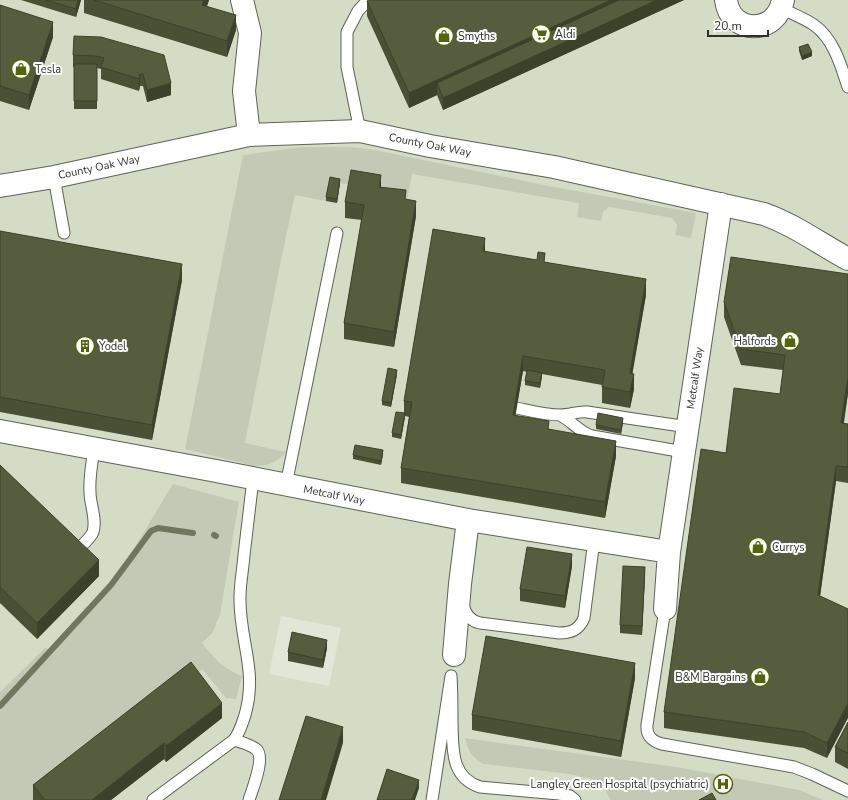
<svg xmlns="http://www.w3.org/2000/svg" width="848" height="800" font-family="'Nunito Sans',sans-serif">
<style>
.built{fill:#d5dcc6;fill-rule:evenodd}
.green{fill:#c3c9b4}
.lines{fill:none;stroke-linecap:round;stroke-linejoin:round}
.stream{stroke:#70775e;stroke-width:6}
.service-casing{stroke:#5e6255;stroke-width:13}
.minor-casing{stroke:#5e6255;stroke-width:24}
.service{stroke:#fff;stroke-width:11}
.minor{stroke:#fff;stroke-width:22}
.wall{fill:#495035}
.shaded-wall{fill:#3c412b}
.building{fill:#555d3e;stroke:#3c412b}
.labels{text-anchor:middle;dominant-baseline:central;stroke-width:4;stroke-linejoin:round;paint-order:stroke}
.poi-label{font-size:11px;fill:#2e302a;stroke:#fff;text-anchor:start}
.street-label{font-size:11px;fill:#2e302a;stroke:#fff}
</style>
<rect width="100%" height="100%" fill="#e1e6d7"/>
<path class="built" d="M0,0H848V800H671L677,767L465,738L467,748L474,758L483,764L569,774L593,779L598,781L605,789L610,800H0L209,636L218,623L220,615L239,502L148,524L124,565L109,584L48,649L46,647L0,692ZM281,616L341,628L329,686L269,674Z"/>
<path class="green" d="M302,147H349L370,149L549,186L696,213L691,238L675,235L677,225L672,218L609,207L603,212L601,221L577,217L579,203L412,174L406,206L351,185L340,183L326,201L295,195L282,255L245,443L286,452C277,462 269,466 255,466L185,449L243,155Z
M173,484L239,502L220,615L213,632L202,643C215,659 222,668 242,676L236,699L226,698L202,669L34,800H0V692L46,647L48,649L109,584L120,571Z
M465,738L677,767L799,790L823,800H610L605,789L598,781L593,779L569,774L483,764C472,758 467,750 465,738Z"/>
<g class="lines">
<path class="stream" d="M214,535L216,536
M0,706L111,585L151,531L158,528L193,533"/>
<defs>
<path id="service" d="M781,8C792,14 804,18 814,25C834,39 841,66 848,87
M360,131L347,67V32L358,11L368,0
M54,177L64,233
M517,408C531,411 546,415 561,415C570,415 578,411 587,412L688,427
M560,415C572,421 579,432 592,436L684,452
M286,485L337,233
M77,550C82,545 90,539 93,532C97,519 90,505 90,492C89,477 92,463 94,449
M463,604C465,614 470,621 480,623L559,633C571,633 579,630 584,618L594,540
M665,609L647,725C646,736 652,741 662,744L794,767L812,774L848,791
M234,740C241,742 252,745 257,750C265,759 252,790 249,800
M153,800L234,740C240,732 242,724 245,715C258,670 239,640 240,597C240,583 243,569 244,555C247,529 250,504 253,479
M432,800L451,676C452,692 452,707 452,723C453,748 450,777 480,787L559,794L570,796L575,800"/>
<path id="minor" d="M242,0L250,33L244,91L249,135
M726,0C730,35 777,35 783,0
M0,186L54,177L249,135L360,131L430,146L554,167L764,214C795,225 820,244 848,259
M0,431L211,470L468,520L669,552
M665,609L669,552L721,204
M454,655L460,584L468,520"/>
</defs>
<use href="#service" class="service-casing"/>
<use href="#minor" class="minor-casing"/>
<use href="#service" class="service"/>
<use href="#minor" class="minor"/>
</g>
<path class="wall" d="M21,0H81L76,17Z
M84,0H209L207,6L236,30L227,57L84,13Z
M684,0L443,110L437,95L409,108L367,16V1Z
M0,5L53,37L29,110L0,101Z
M101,37L171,95L147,102L143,86H140L139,91L101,79V69L97,68V109H74V67H73V55Z
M799,47L812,56L802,60L799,51Z
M340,183L337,203L326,201V197Z
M381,187L406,199L416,216L394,347L344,339V323L362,220L345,218V202Z
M0,231L182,280L152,440L0,412Z
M485,252L545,262L646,295L632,373L634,389L630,408L602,403V385L542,374L540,388L525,385V381L527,372L523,371L515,415L616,456L605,518L401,483V468L409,417L405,416L401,439L392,437V433L404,413V401Z
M848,274V393L844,423L848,424V483L836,481L820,596L848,609L827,758L804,748L664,728V712L726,453L780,394L783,370L741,365L724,317V302Z
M397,374L391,407L382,405V401Z
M623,422L621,434L596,429V425Z
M383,454L381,465L353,459V455Z
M0,465L99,576L37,639L0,603Z
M572,566L565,608L520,601V589Z
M645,575L642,635L620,633V625Z
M327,648L323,668L288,661V652Z
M635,678L621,757L472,730V715Z
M222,718L166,762L164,759L111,800H33V785Z
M848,722V769L835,762V747Z"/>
<path class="shaded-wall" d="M78,0H81L76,17V9Z
M204,0H209L202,20V5Z
M611,0H645L437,83V95L409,108V93Z
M657,0H684L443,110V98Z
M236,15V30L227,57V41Z
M53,22V37L29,110V95Z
M812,52V56L802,60V56Z
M140,74V86L139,91V79Z
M171,83V95L147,102V90Z
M381,175V190L379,187Z
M340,179V183L337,203V199Z
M416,201V216L394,347V332Z
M485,238V253L483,251Z
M182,264V280L152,440V425Z
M646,279V295L630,388V373Z
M523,356V371L513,430V415Z
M397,370V374L391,407V403Z
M542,373V377L540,388V383Z
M634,374V389L630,408V392Z
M848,378V393L841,438V423Z
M405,413V417L401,439V435Z
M623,418V422L621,434V430Z
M616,441V456L605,518V502Z
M383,450V454L381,465V461Z
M836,466V481L818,611V595Z
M572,554V566L565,608V596Z
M99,560V576L37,639V623Z
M645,567V575L642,635V626Z
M327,640V648L323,668V660Z
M635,663V678L621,757V741Z
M222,703V718L166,762V746Z
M848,703V718L827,758V743Z
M343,727V743L326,800H321Z
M164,743V759L111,800H92Z
M419,780V788L415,800H412Z"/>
<path class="building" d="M46,0H78L76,9Z
M94,0H204L202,5L236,15L227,41Z
M369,0H611L409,93L367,1Z
M619,0H657L443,98L437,83Z
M0,5L53,22L29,95L0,86Z
M74,36L101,37L164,55L171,83L147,90L143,74H140L139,79L101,67L104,58L96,56L73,55Z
M808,44L812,52L802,56L799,47Z
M74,64H97V101H74Z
M351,170L381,175L379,187L406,190L405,199L416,201L394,332L344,323L364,205L345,202Z
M330,177L340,179L337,199L326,197Z
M433,229L485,238L483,251L537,260L538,252L545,253L544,262L646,279L630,373L634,374L630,392L602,387L605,370L523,356L513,415L549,421L548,429L616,441L605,502L401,468L412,402L404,401Z
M0,231L182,264L152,425L0,397Z
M731,257L848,274V378L841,423L848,424V467L836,466L818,595L848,609V703L827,743L804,732L664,712L701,449L726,453L734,388L780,394L785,355L741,349L724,302Z
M388,368L397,370L391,403L382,401Z
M527,370L542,373L540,383L525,381Z
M396,412L405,413L401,435L392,433Z
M598,413L623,418L621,430L596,425Z
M355,445L383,450L381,461L353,455Z
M0,465L99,560L37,623L0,587Z
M527,547L572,554L565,596L520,589Z
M623,566L645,567L642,626L620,625Z
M292,632L327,640L323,660L288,652Z
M486,636L635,663L621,741L472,715Z
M191,662L222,703L166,746L164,743L92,800H45L33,785Z
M306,716L343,727L321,800H279Z
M848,722V753L835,747Z
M387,769L419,780L412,800H377Z
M712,793L716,800H699Z"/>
<defs>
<symbol id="supermarket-ring" viewBox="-11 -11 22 22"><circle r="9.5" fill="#fff" stroke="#53640b" stroke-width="1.5"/><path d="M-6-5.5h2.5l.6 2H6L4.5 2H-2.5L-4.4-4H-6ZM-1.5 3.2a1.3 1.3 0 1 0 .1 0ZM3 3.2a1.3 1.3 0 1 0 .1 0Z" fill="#53640b"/></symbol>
<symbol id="shop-ring" viewBox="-11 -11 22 22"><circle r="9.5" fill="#fff" stroke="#53640b" stroke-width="1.5"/><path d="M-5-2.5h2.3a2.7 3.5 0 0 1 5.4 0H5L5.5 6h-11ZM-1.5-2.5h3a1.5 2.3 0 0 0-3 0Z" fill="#53640b"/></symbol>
<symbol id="building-ring" viewBox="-11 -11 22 22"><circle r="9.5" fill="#fff" stroke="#53640b" stroke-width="1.5"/><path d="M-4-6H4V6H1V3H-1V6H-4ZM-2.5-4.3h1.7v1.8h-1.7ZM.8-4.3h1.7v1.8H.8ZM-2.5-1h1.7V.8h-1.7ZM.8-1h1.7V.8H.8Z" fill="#53640b"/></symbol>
<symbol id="hospital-ring" viewBox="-11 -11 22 22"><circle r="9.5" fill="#fff" stroke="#53640b" stroke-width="1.5"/><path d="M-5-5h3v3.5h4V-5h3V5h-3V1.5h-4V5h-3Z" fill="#53640b"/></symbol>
</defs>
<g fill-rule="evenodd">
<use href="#supermarket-ring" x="530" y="23" width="22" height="22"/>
<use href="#shop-ring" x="433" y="25" width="22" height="22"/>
<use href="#shop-ring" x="10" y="58" width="22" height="22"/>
<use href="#shop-ring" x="779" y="330" width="22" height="22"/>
<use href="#building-ring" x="74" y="335" width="22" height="22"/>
<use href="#shop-ring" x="747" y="536" width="22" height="22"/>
<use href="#shop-ring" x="749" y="666" width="22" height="22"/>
<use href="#hospital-ring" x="712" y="773" width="22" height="22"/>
</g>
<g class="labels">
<g class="poi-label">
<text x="555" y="34">Aldi</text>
<text x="458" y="36">Smyths</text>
<text x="35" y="69">Tesla</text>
<text x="776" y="341" text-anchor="end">Halfords</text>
<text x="99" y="346">Yodel</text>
<text x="772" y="547">Currys</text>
<text x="746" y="677" text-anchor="end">B&amp;M Bargains</text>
<text x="709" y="784" text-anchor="end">Langley Green Hospital (psychiatric)</text>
</g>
<g class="street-label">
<text transform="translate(430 145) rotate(11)">County Oak Way</text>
<text transform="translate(99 167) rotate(-12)">County Oak Way</text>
<text transform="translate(695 378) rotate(-82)">Metcalf Way</text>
<text transform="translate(334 495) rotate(11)">Metcalf Way</text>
</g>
</g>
<path d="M708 30v6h60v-6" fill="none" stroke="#2e302a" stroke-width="2"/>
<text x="714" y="30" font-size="12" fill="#2e302a" stroke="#ffffff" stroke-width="3" paint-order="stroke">20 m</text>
</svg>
